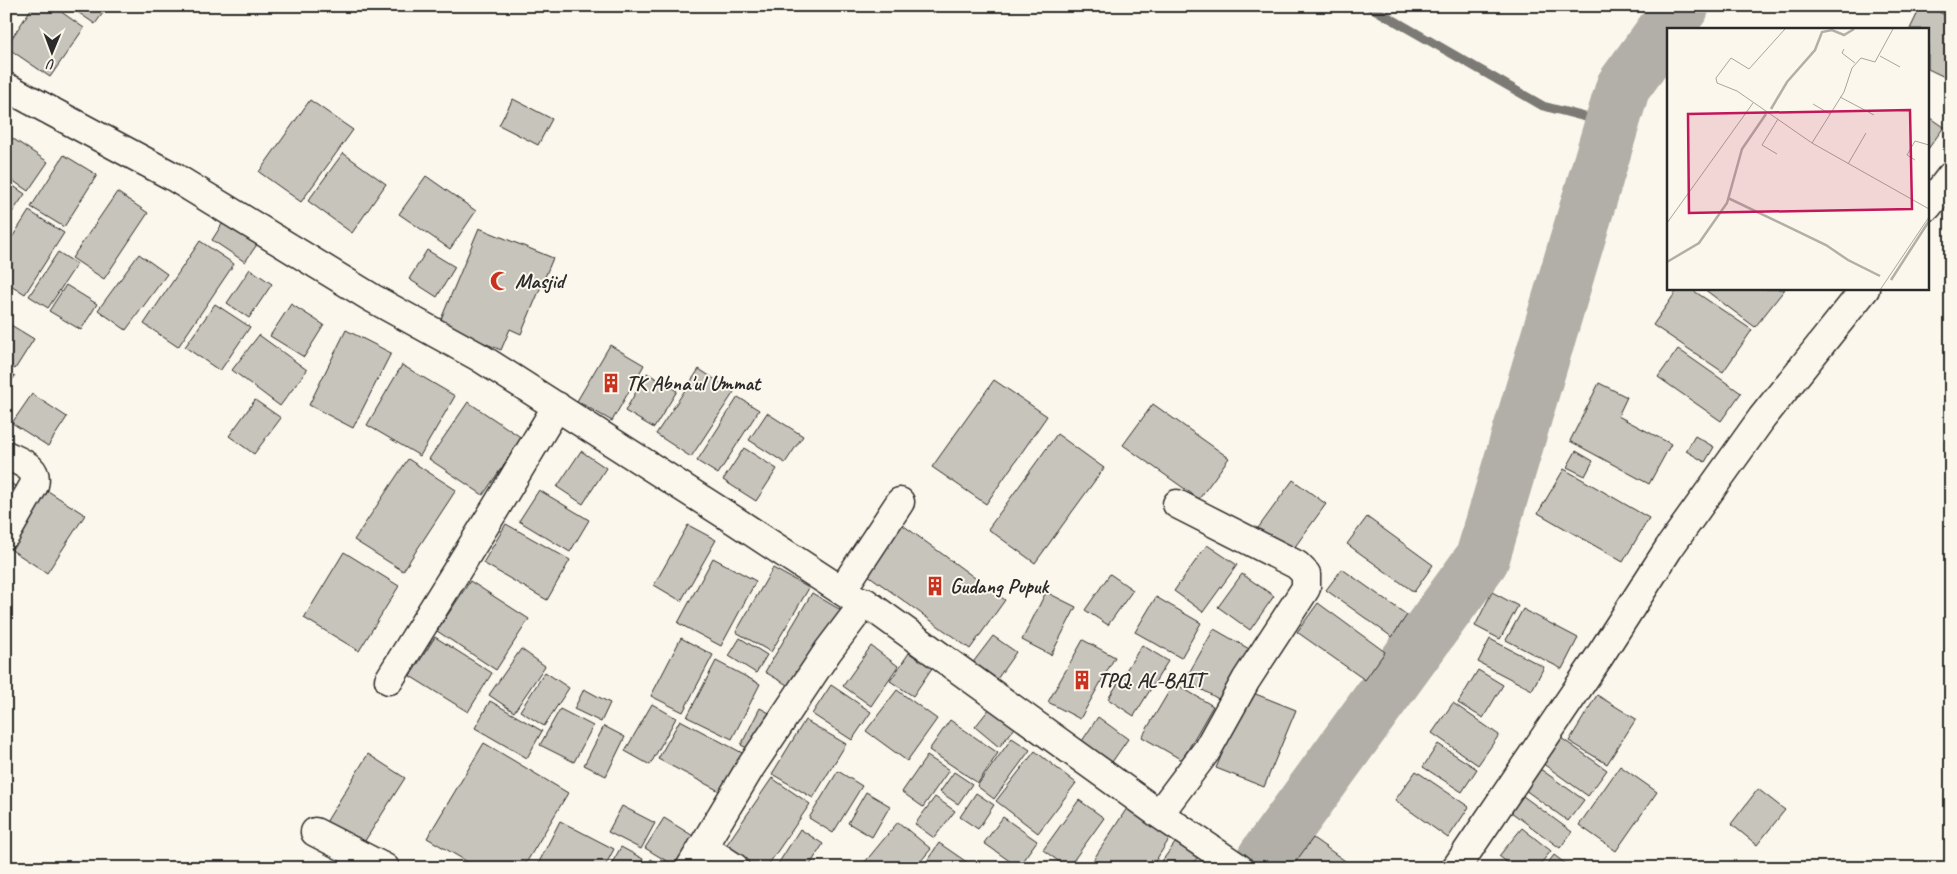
<svg xmlns="http://www.w3.org/2000/svg" width="1957" height="874" font-family="Caveat,sans-serif">
<style>
.lines{fill:none;stroke-linecap:round;stroke-linejoin:round}
.stream{stroke:#7b7a75;stroke-width:9}
.river{stroke:#b1afa7;stroke-width:55}
.building{fill:#c7c4bc;stroke:#2b2b2b}
.minor-casing{stroke:#2b2b2b;stroke-width:31}
.minor{stroke:#fbf7ec;stroke-width:28}
.labels{text-anchor:middle;dominant-baseline:central;stroke-width:4;stroke-linejoin:round;paint-order:stroke}
.poi-label{font-size:21px;font-weight:bold;fill:#2b2b2b;stroke:#fbf7ec;text-anchor:start}
.inset-river{fill:none;stroke:#b1afa7;stroke-width:2.5}
.inset-road{fill:none;stroke:#a8a59f;stroke-width:1}
.view{fill:#c2185b;fill-opacity:0.15;stroke:#c2185b;stroke-width:2.5}
.inset-edge{fill:none;stroke:#2b2b2b;stroke-width:2.5}
</style>
<rect width="100%" height="100%" fill="#fbf7ec"/>
<filter id="ink" filterUnits="userSpaceOnUse"><feTurbulence type="fractalNoise" baseFrequency=".02" numOctaves="2"/><feDisplacementMap in="SourceGraphic" scale="10" xChannelSelector="R" yChannelSelector="G"/><feConvolveMatrix kernelMatrix="1 2 1 2 8 2 1 2 1" color-interpolation-filters="sRGB"/></filter>
<g filter="url(#ink)">
<g class="lines">
<path class="stream" d="M1369,6L1543,106L1612,124"/>
<path class="river" d="M1264,859L1482,559L1623,87L1682,6"/>
</g>
<path class="building" d="M33,6H53L84,28L50,77L6,47Z
M69,6H108L95,24Z
M1921,6H1927L1951,18V80L1928,69V29H1910Z
M513,99L552,119L538,145L499,125Z
M310,100L353,130L301,202L259,172Z
M1928,116L1944,127L1928,149Z
M12,138L48,162L28,191L6,176V146Z
M343,153L386,184L352,233L308,201Z
M64,155L97,175L64,227L31,207Z
M426,176L476,211L450,249L399,214Z
M6,181L25,194L9,217L6,215Z
M117,192L148,213L104,279L72,258Z
M29,211L64,233L25,294L6,282V247Z
M226,218L260,240L245,262L212,240Z
M479,228L553,258L521,334L510,329L501,350L439,324Z
M200,241L234,264L178,347L144,324Z
M427,250L455,267L437,297L409,279Z
M58,252L77,264L48,308L29,296Z
M139,254L167,274L126,330L98,310Z
M250,269L272,284L249,318L227,303Z
M66,285L97,304L81,330L49,311Z
M1678,289H1691L1752,330L1723,372L1653,325Z
M1704,289H1785L1755,327Z
M215,304L250,327L220,371L185,347Z
M291,304L324,325L304,357L270,336Z
M6,322L34,339L15,369L6,364Z
M346,330L391,353L353,428L309,405Z
M259,335L307,370L280,406L232,370Z
M610,345L644,365L612,421L577,401Z
M1678,349L1741,393L1721,421L1658,377Z
M402,365L455,396L420,456L367,425Z
M699,369L734,392L691,457L656,434Z
M6,371L15,376L6,389Z
M647,373L677,391L654,428L625,411Z
M994,380L1047,416L986,504L932,467Z
M1599,383L1627,397L1618,416L1671,444L1649,484L1570,441Z
M32,394L67,417L48,446L12,423Z
M738,397L759,410L718,474L697,461Z
M255,400L281,418L254,454L229,436Z
M468,402L522,438L483,495L429,459Z
M1153,404L1229,458L1199,499L1123,445Z
M767,413L803,436L785,463L749,440Z
M1057,434L1104,468L1035,563L988,529Z
M1695,436L1714,447L1705,462L1686,451Z
M744,448L777,469L756,501L723,480Z
M581,451L606,468L583,504L557,487Z
M1576,451L1593,461L1585,476L1567,467Z
M408,459L456,490L403,571L354,540Z
M1564,469L1649,518L1623,562L1538,513Z
M6,480L21,490L6,513Z
M1293,480L1326,504L1286,559L1253,535Z
M539,490L589,520L570,552L519,521Z
M48,491L85,515L47,573L10,549Z
M1367,517L1433,565L1414,592L1347,544Z
M900,523L1005,600L970,649L864,572Z
M506,524L570,560L547,600L483,563Z
M688,525L716,540L681,601L654,585Z
M1207,545L1237,565L1203,612L1174,591Z
M344,552L399,586L359,651L304,618Z
M713,558L756,581L721,646L678,623Z
M773,568L809,588L771,652L736,632Z
M1342,569L1407,615L1392,637L1326,590Z
M1110,574L1133,590L1108,625L1085,610Z
M1242,574L1274,596L1250,630L1218,607Z
M470,581L529,619L496,670L437,631Z
M1046,592L1076,607L1051,655L1022,640Z
M1492,592L1518,606L1500,639L1475,626Z
M812,593L849,615L801,693L765,672Z
M1156,597L1201,623L1181,658L1135,632Z
M1318,603L1385,652L1365,680L1297,632Z
M1523,609L1578,638L1562,669L1506,640Z
M1214,629L1251,650L1222,701L1185,680Z
M993,636L1016,652L995,682L971,665Z
M435,637L492,673L468,712L410,676Z
M681,638L713,655L683,712L651,696Z
M740,638L767,655L756,673L729,656Z
M1490,639L1544,667L1532,690L1478,662Z
M1083,640L1115,657L1080,719L1048,702Z
M1142,645L1168,661L1134,716L1108,699Z
M871,646L898,666L871,706L843,686Z
M521,649L545,666L514,712L489,695Z
M909,653L932,668L913,696L890,681Z
M716,661L760,684L732,739L687,717Z
M1478,670L1503,685L1483,718L1458,703Z
M545,672L569,688L544,726L520,711Z
M1174,683L1213,706L1182,760L1142,737Z
M831,685L871,712L852,740L812,714Z
M584,689L610,703L601,722L574,709Z
M897,690L937,719L907,761L866,731Z
M1248,691L1296,710L1264,787L1216,768Z
M1597,695L1636,719L1607,764L1569,741Z
M490,701L542,731L527,758L475,728Z
M1453,703L1499,735L1478,765L1432,733Z
M652,704L676,718L650,765L625,751Z
M760,708L777,717L759,754L741,745Z
M990,708L1015,728L999,747L975,727Z
M560,709L593,726L574,762L540,745Z
M1098,717L1128,739L1112,762L1082,741Z
M680,720L748,756L727,795L658,759Z
M805,720L846,744L813,798L772,774Z
M950,720L998,753L978,783L929,750Z
M604,726L625,737L606,776L584,765Z
M1012,738L1030,750L994,799L977,786Z
M1561,738L1607,770L1588,796L1542,763Z
M484,743L568,793L523,868H478L427,838Z
M1438,744L1477,769L1462,792L1423,767Z
M1035,751L1076,783L1038,833L996,801Z
M368,754L405,778L361,847L325,824Z
M927,756L949,770L923,807L902,792Z
M1536,766L1584,800L1568,821L1521,787Z
M1620,766L1657,792L1616,851L1579,825Z
M838,771L862,786L833,833L809,818Z
M1416,771L1469,807L1448,838L1395,800Z
M954,772L972,784L958,804L940,792Z
M772,778L810,804L766,868H749L723,850Z
M1758,789L1785,810L1757,845L1731,824Z
M866,792L890,806L872,837L848,823Z
M976,793L994,805L978,829L960,817Z
M1523,796L1572,832L1560,848L1511,812Z
M935,797L955,811L934,838L915,824Z
M1079,800L1104,818L1068,868L1043,850Z
M1129,805L1173,833L1151,868H1088Z
M622,806L655,823L641,849L608,832Z
M1003,817L1037,841L1018,867L984,843Z
M664,818L698,839L678,868L645,848Z
M560,821L614,849L604,868H536Z
M898,822L931,849L915,868H860Z
M1522,828L1551,851L1537,868H1514L1499,856Z
M800,829L823,844L808,868H784L778,864Z
M1313,838L1355,868H1291Z
M1178,839L1200,854L1190,868H1157Z
M939,843L971,865L969,868H922Z
M621,847L643,859L638,868H609Z
M1554,855L1571,868H1544Z
M651,859L666,868H645Z"/>
<g class="lines">
<defs>
<path id="minor" d="M6,87L174,177L372,298L479,357L737,522L859,602H865L1159,814L1239,868
M1928,206L1951,176
M6,455C20,462 39,467 34,485L6,534
M842,590L900,502
M389,680L495,509L557,406
M1159,814L1207,750L1246,680L1306,588V574L1297,565L1177,504
M315,832L385,868
M703,847L735,868
M690,868L750,768L828,651L865,602
M1456,868L1599,657L1669,548L1762,418L1865,289"/>
</defs>
<use href="#minor" class="minor-casing"/>
<use href="#minor" class="minor"/>
</g>
</g>
<defs>
<symbol id="mosque-bare" viewBox="-9 -9 18 18"><path d="M3.5-4.9A6 6 0 1 0 3.5 4.9A5 5 0 1 1 3.5-4.9Z" fill="#c8321e" stroke="#fbf7ec" stroke-width="2.5" paint-order="stroke"/></symbol>
<symbol id="building-bare" viewBox="-9 -9 18 18"><path d="M-4-6H4V6H1V3H-1V6H-4ZM-2.5-4.3h1.7v1.8h-1.7ZM.8-4.3h1.7v1.8H.8ZM-2.5-1h1.7V.8h-1.7ZM.8-1h1.7V.8H.8Z" fill="#c8321e" stroke="#fbf7ec" stroke-width="2.5" paint-order="stroke"/></symbol>
</defs>
<g fill-rule="evenodd">
<use href="#mosque-bare" x="486" y="267" width="28" height="28"/>
<use href="#building-bare" x="597" y="369" width="28" height="28"/>
<use href="#building-bare" x="921" y="572" width="28" height="28"/>
<use href="#building-bare" x="1068" y="666" width="28" height="28"/>
</g>
<g class="labels">
<g class="poi-label">
<text x="515" y="281">Masjid</text>
<text x="626" y="383">TK Abna'ul Ummat</text>
<text x="950" y="586">Gudang Pupuk</text>
<text x="1097" y="680">TPQ. AL-BAIT</text>
</g>
</g>
<g transform="translate(1667 28)">
<rect width="262" height="262" fill="#fbf7ec"/>
<path class="inset-river" d="M104,81L120,54L148,22L155,4L165,2L177,7L187,1M61,170L159,217L181,232L213,248M0,234L32,215L60,175L75,121L99,86M224,252L262,193"/>
<path class="inset-road" d="M118,1L82,41L64,30L49,50L50,55L70,63L145,115L262,181M177,21L175,25L188,35M213,28L233,39M173,69L207,87M146,76L163,86M145,115L177,64L185,40L194,30L208,34L226,1M110,126L95,117L111,91M248,132L240,127L248,113L262,117M181,136L199,105M0,195L86,75M213,262L262,189"/>
<path class="view" d="M243,82L245,181L22,185L21,86Z"/>
<rect width="262" height="262" class="inset-edge"/>
</g>
<rect width="1957" height="874" fill="none" stroke="#fbf7ec" stroke-width="25"/>
<rect x="12" y="12" width="1932" height="849" fill="none" stroke="#2b2b2b" stroke-width="2" filter="url(#ink)"/>
<g transform="translate(52 52) rotate(181)" stroke="#fbf7ec" stroke-width="4" paint-order="stroke">
<path d="M0-4L9 19L0 12L-9 19Z" fill="#2b2b2b"/>
<text y="-8" font-size="14" font-weight="bold" text-anchor="middle" fill="#2b2b2b">U</text>
</g>
</svg>
